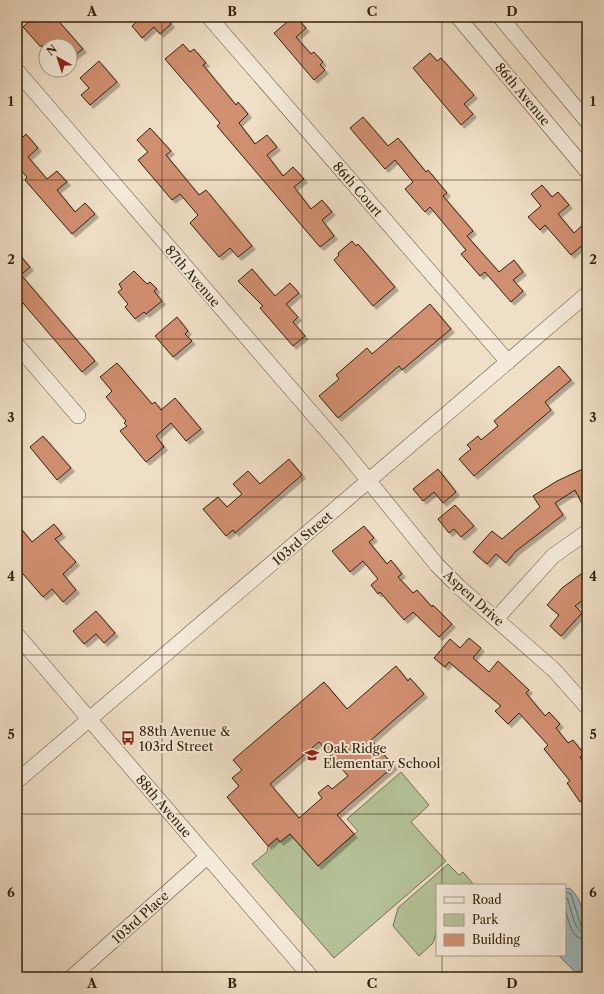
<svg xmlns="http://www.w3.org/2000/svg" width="604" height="994" font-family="'Libre Caslon Text',serif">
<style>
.green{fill:#b5c298;stroke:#757250}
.water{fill:#9ebabe;stroke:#747e75}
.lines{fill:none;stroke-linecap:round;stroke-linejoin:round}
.shore{stroke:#6a6e63;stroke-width:1}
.building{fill:#d18f71;stroke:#352308;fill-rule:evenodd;filter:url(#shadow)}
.minor-casing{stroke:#645238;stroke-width:16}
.minor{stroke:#f5eada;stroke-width:15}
.grid{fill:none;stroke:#352308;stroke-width:1;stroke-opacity:0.55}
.labels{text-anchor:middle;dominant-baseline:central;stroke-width:4;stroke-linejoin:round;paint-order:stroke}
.street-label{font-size:13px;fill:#352308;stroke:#f5eada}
.poi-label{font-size:13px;fill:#352308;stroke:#f5eada;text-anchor:start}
.neatline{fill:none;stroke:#352308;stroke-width:1.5}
.grid-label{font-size:13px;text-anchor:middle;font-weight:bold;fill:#352308}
</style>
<defs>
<filter id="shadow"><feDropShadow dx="3.5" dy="3.5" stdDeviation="0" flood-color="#0004"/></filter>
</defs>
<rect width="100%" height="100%" fill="#efdfc6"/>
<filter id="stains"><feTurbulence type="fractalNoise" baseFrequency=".005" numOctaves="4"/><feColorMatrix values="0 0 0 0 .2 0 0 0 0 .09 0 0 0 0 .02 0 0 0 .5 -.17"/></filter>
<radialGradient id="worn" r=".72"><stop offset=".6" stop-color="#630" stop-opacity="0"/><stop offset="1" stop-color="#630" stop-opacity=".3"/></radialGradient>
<path class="green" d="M401,772L429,805L411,822L446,861L334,958L252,864L267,852L268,846L277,838L280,842L290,834L318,865L358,831L347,819Z
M448,864L459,875L463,872L474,885H437V930L433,943L419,956L393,926L398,908Z"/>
<path class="water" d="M569,888C588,900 587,945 587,966L576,973L558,955H565V889Z"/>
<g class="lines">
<path class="shore" d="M565,892L571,894L581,926L587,929
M565,897L567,898C572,909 573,933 587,934
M565,908C569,921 570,939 587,940"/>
</g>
<path class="building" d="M34,17H55L83,49L70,59V46H40L23,27Z
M142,17H166L171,24L160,34L154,27L142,38L132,26Z
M293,17H296L306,28L296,37L311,54L314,52L323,62L320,65L325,70L314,80L274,33Z
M183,44L190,52L194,49L206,63L203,65L236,105L238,102L248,114L239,123L255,144L267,135L277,147L267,155L283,176L293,167L304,179L294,187L311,209L322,200L332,212L322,220L334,236L320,247L217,126L220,123L165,59Z
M430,53L437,61L441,58L474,95L464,104L473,114L461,125L413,68Z
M99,61L117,82L90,105L81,95L89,88L80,78Z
M363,117L388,146L398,138L426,172L428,170L447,193L443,196L473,231L467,236L499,272L514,260L523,272L513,280L523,291L511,302L485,272L480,276L461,254L466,250L430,207L425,212L405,189L413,182L395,160L385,169L350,128Z
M150,128L171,151L166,155L199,195L206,190L252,246L238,257L230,248L219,257L190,223L198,215L180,194L172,200L138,160L148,152L137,140Z
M17,130L23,137L26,134L38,148L28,157L47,179L57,171L67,182L57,190L75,212L85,203L95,214L72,234L25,180L27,177L17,166Z
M542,185L552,197L558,192L569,205L558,214L574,233L587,221V241L571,255L545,225L540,230L528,217L541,206L531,194Z
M352,241L356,246L358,244L395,287L373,306L334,260L339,255L338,253Z
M17,252L30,267L21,275L95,361L82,372L17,296Z
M252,269L275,296L290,283L299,293L286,304L298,317L293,322L305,336L293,346L260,308L263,306L238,281Z
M134,271L147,284L150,282L157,289L154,291L162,301L146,314L144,312L135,319L125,307L128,304L118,292L122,289L119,284Z
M430,304L451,329L402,370L399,366L338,418L319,396L339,379L336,375L367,348L372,354Z
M177,317L188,331L185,334L192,341L173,357L155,336Z
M117,363L152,404L155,402L161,410L175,398L201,429L186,441L171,423L156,436L164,447L146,462L120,431L127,426L124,423L126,421L106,397L112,391L100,377Z
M559,366L571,380L545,402L551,410L474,476L459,459L471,449L467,445L478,436L481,440L498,426L494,421Z
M43,436L71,468L57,480L30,447Z
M289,459L302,475L235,533L233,530L226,536L203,509L218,497L227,507L242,494L233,484L248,471L260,484Z
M587,467V514L575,490L555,503L563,515L516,551L506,563L496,554L487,564L473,552L492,531L502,539L540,507L533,496L557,481Z
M438,469L456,492L443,503L434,492L423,501L413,489Z
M455,505L474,526L461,537L454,529L449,533L438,519Z
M17,524L32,542L54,524L62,534L55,539L76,562L63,574L76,590L63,602L52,589L43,597L17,567Z
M364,526L374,538L369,542L387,564L391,560L402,574L398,577L413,593L417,590L432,607L433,605L452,624L439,637L413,612L404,620L380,592L378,594L371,585L378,579L363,561L350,572L332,551Z
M587,573V597L575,606L582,613L561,636L550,626L559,615L547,605L562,588L581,574L583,576Z
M96,611L115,633L104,643L96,634L84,644L73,631Z
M469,638L481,648L473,658L489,672L498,661L529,690L526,693L545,716L549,712L560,724L556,728L568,743L573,740L584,754L580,757L587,768V797L580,802L567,783L570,781L544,749L548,745L519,713L508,724L495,711L501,706L449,662L445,667L434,658L450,639L460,648Z
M396,666L408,681L410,678L424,694L371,740L394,766L337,815L354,834L318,866L290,834L280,842L277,838L268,846L227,797L239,786L232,778L242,770L233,760L324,682L347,709ZM319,742L348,776L332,789L328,785L318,793L322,798L299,818L270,784Z"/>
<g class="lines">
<defs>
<path id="minor" d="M209,17L508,362
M458,17L587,171
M500,17L587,121
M17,71L342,448L437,565L459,587L554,670L587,707
M17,345L78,416
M496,619L553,556L587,532
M17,635L311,977
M17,781L587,294
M72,977L207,857"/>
</defs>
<use href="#minor" class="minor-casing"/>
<use href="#minor" class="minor"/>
</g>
<path class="grid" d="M162,17V977M302,17V977M442,17V885M17,180H587M17,339H587M17,497H587M17,655H587M17,814H587M442,955V977"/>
<defs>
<symbol id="bus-bare" viewBox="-9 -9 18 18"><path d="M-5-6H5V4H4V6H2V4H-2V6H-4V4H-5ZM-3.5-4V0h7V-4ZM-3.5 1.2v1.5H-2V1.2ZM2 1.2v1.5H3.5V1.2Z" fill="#8f2418" stroke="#f5eada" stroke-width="2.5" paint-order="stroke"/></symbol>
<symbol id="school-bare" viewBox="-9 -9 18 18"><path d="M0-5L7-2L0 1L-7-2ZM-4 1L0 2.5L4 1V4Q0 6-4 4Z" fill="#8f2418" stroke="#f5eada" stroke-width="2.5" paint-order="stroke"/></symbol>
</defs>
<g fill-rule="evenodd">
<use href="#bus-bare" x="118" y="728" width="20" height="20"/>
<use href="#school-bare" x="302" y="745" width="20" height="20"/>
</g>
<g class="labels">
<g class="street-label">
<text transform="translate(523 94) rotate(50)">86th Avenue</text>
<text transform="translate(358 189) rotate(49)">86th Court</text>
<text transform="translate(193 276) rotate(49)">87th Avenue</text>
<text transform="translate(302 538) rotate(-41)">103rd Street</text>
<text transform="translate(474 598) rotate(42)">Aspen Drive</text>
<text transform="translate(164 806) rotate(49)">88th Avenue</text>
<text transform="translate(140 917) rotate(-42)">103rd Place</text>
</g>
<g class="poi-label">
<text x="139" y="731">88th Avenue &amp;<tspan x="139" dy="15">103rd Street</tspan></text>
<text x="323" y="748">Oak Ridge<tspan x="323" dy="15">Elementary School</tspan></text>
</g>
</g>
<rect width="604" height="994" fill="none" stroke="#efdfc6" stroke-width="44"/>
<rect x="436" y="884" width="130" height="72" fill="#f5eada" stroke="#a89a86"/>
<rect x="444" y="897" width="20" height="6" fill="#f5eada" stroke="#a89a86"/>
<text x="472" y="904" font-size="12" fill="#352308">Road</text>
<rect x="444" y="914" width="20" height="12" fill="#b5c298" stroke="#a89a86"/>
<text x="472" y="924" font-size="12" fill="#352308">Park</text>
<rect x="444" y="934" width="20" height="12" fill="#d18f71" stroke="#a89a86"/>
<text x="472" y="944" font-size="12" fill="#352308">Building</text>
<g transform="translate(58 58) rotate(321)"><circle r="19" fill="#f5eada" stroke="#a89a86"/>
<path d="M0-3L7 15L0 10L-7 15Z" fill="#8f2418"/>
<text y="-6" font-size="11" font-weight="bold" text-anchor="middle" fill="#352308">N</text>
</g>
<rect x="22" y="22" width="560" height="950" class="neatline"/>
<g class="grid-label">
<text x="92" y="16">A</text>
<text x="232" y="16">B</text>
<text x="372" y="16">C</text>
<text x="512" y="16">D</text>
<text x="11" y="106">1</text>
<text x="593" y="106">1</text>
<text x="11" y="264">2</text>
<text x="593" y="264">2</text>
<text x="11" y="422">3</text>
<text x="593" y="422">3</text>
<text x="11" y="581">4</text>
<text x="593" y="581">4</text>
<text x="11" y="739">5</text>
<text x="593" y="739">5</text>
<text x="11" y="897">6</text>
<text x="593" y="897">6</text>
<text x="92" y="988">A</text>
<text x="232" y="988">B</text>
<text x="372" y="988">C</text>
<text x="512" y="988">D</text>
</g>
<rect width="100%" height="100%" filter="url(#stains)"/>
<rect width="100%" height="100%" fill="url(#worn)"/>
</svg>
